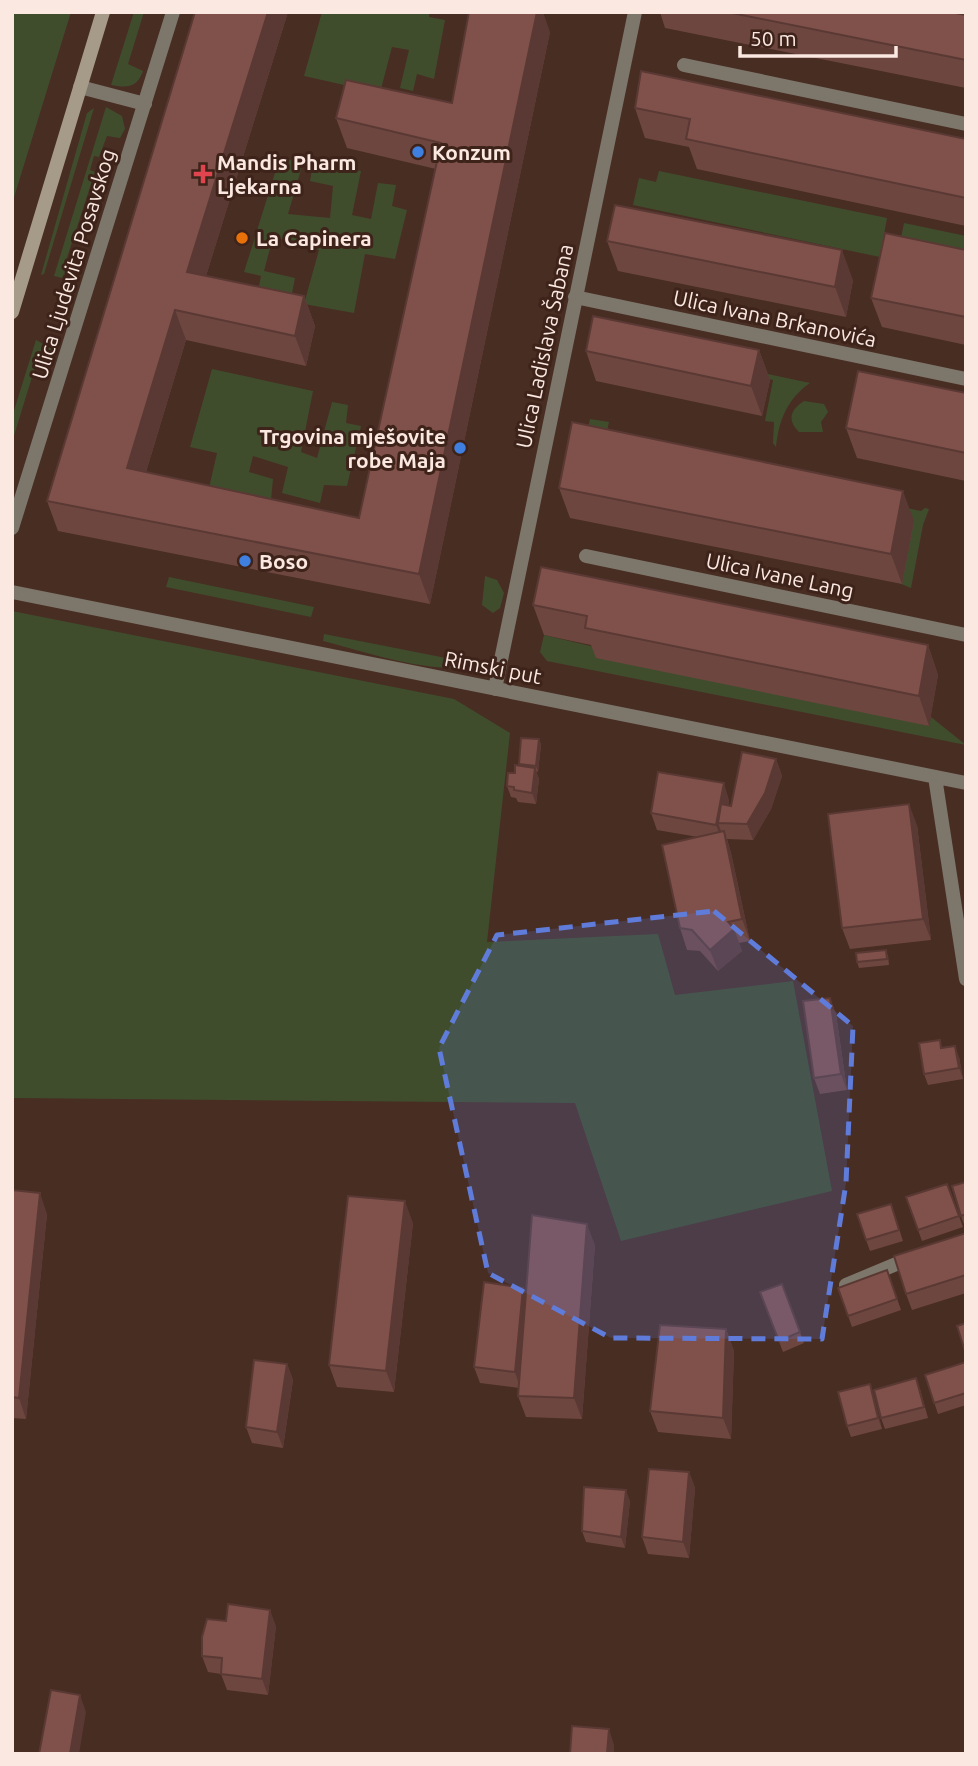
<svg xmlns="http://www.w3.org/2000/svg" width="978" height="1766" font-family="Ubuntu,sans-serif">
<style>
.green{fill:#404d2c}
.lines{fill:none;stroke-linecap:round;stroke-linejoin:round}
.minor{stroke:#7d766b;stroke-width:14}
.secondary{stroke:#a69b88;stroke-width:14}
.wall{fill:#6e4640}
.shaded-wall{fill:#5a3934}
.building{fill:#80514a;stroke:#5a3934;stroke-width:2}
.marked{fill:#5f7cdb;fill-opacity:0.2;stroke:#5f7cdb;stroke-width:5;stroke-dasharray:14 9;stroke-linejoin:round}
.shop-dot{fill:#3f7fe0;stroke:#3d2319;stroke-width:2.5}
.health-dot{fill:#e0444e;stroke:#3d2319;stroke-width:2.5}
.food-dot{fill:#e8710a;stroke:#3d2319;stroke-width:2.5}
.labels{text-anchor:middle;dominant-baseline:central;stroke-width:6;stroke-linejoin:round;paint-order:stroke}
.poi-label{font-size:21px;font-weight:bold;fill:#fae8e1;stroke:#3d2319;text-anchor:start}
.street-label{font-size:21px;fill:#fae8e1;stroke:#3d2319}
</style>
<rect width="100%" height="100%" fill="#482d23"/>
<path class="green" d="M12,12H71L12,204Z
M134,12H144L128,64L143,71C137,88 127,88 111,85Z
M322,12H429V17L445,20L434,79L417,74L413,91L400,88L409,50L392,47L380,93L304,76Z
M106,107L122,116L125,129L120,138L107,136L99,157L94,156L90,170L95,172L63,270L80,276L79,278L64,274L62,278L54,276Z
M94,108L44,274L41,275L87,113Z
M280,157L303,163L288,214L330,218L333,186L310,181L313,164L361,171L352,215L371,219L378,183L396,185L392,206L407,210L395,259L365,254L354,313L304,304L319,250L273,237L264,271L295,278L290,303L257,296L261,276L244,272Z
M659,171L887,218L880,257L633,205L639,178L656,182Z
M904,223L966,236V278L896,263Z
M36,340L56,351L55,355L40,351L12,442V417Z
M701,360L810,383C787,399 779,420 776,447L773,443L774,422L765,421L773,380L700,364Z
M212,369L313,391L301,452L317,458L332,402L348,405L346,423L361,426L347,486L324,485L320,503L282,493L288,467L253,456L249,472L273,479L271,500L209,488L217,453L190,447Z
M804,401L824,404L828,412L821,422L823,432H799C787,420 790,410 804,401Z
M590,419L609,422L604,444L921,511L925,508L929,509L923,525L911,588L583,452Z
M485,576L497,580L504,593L500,608L493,613L482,605Z
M169,577L314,607L311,617L166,587Z
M12,611L454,699L510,733L487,942L658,934L675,995L793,981L832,1191L621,1241L575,1103L12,1098Z
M324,634L451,659L459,668C414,669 366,652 323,641Z
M544,635L929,726L931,717L966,745L547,661L540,652Z"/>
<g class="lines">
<path class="minor" d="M684,65L966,124
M80,87L145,104
M575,297L966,379
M12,528L173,12
M586,556L966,635
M12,592L966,783
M495,689L635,12
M935,777L966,979
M846,1285L913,1257"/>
<path class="secondary" d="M12,312L103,12"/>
</g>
<path class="wall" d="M195,12H288L206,276L304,296L315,326L306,366L186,340L146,472L359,518L436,169L347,148L336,118L452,103L550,32L430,604L58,531L47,501Z
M660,12H950L966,15V88L665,28Z
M635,108L966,139V226L697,169L689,147L645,138Z
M607,241L853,280L846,317L618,271Z
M966,250V345L882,327L871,298Z
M759,350L770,380L762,416L596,381L586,351Z
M966,393V481L857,458L846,428Z
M559,488L914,521L902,584L570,518Z
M533,605L928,645L938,675L929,726L596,658L591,645L544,635Z
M539,739L541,745L538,772L536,771L539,779L536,804L518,802L516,798L511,797L507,786L519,766V764Z
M776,759L782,776L771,809L753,840L727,839L731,853L750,941L739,943L742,951L718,971L700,951L687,950L680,928L698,837L657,830L651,813L729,800L728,806H731Z
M917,825L931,940L850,949L842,928Z
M888,955L889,965L859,968L857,962Z
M830,998L836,1014L847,1090L820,1094L814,1078Z
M943,1048L959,1057L963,1079L928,1085L924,1074Z
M966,1182V1227H965L961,1216Z
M947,1184L963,1227L922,1241L906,1197Z
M12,1190L47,1214L26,1419L12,1418Z
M891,1204L903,1241L870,1251L866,1240Z
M413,1223L394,1392L337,1387L329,1365Z
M966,1233V1293L912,1310L906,1294Z
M595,1245L582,1419L526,1417L518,1396L519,1388L480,1383L474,1367L523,1288L526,1294Z
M887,1270L901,1310L852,1327L838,1288Z
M782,1284L804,1343L783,1352L760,1292Z
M726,1329L734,1351L731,1439L658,1432L650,1411Z
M966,1362V1405L938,1414L925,1375Z
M287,1364L293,1380L283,1448L252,1443L246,1427Z
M870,1384L882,1429L851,1437L847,1426Z
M920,1389L928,1418L885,1429L881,1418Z
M689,1472L695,1488L689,1558L648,1554L642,1537Z
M630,1501L625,1548L586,1542L582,1531Z
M276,1626L268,1695L227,1690L221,1674L208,1672L202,1656Z"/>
<path class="shaded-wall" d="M268,12H288L198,302L187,272Z
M537,12H543L550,32L430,604L419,574Z
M842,250L853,280L846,317L835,287Z
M304,296L315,326L306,366L295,336Z
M175,310L186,340L138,498L127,468Z
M759,350L770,380L762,416L751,386Z
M903,491L914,521L902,584L891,554Z
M928,645L938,675L929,726L919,696Z
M539,739L541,745L538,772L536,766Z
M776,759L782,776L771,809L753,840L747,824Z
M535,768L539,779L536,804L532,793Z
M724,783L729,800L725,823H718L723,836L722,841L716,825Z
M909,804L917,825L931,940L923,919Z
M724,831L731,853L750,941L742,919Z
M734,929L742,951L718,971L710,950Z
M830,998L836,1014L847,1090L841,1074Z
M955,1046L959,1057L963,1079L959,1068Z
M40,1193L47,1214L26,1419L19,1398Z
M405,1201L413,1223L394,1392L386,1371Z
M587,1224L595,1245L582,1419L574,1398Z
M523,1288L529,1304L520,1388L515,1372Z
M726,1329L734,1351L731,1439L723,1418Z
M287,1364L293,1380L283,1448L277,1432Z
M870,1384L874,1395L882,1429L878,1418Z
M689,1472L695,1488L689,1558L683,1542Z
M626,1490L630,1501L625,1548L621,1537Z
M270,1610L276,1626L268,1695L262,1679Z
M80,1695L86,1712L79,1754H70Z
M609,1729L614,1745V1754H607Z"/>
<path class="building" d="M195,12H268L187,272L304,296L295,336L175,310L127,468L359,518L441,143L336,118L346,80L452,103L469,12H537L419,574L47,501Z
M727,12H950L966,15V60Z
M641,71L966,139V198L686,139L690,119L635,108Z
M615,205L842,250L835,287L607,241Z
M885,233L966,250V317L871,298Z
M593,316L759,350L751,386L586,351Z
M858,371L966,393V453L846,428Z
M572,422L903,491L891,554L559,488Z
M541,567L928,645L919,696L585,628L587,616L533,605Z
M521,738L539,739L536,766L519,764Z
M742,752L776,759L765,793L747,824L718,823L721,804L731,806Z
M515,765L535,768L532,793L514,790V787L507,786L508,773H515Z
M658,772L724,783L716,825L651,813Z
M909,804L923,919L842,928L828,814Z
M724,831L742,919L728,922L734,929L710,950L692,930L680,928L662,845Z
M886,950L887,959L857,962L856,953Z
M830,998L841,1074L814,1078L803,1001Z
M940,1040L941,1048L955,1046L959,1068L924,1074L919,1043Z
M966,1182V1214L961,1216L952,1186Z
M947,1184L959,1216L918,1230L906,1197Z
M12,1190L40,1193L19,1398L12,1397Z
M348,1196L405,1201L386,1371L329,1365Z
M891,1204L899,1230L866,1240L857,1214Z
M532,1215L587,1224L574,1398L518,1396Z
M966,1233V1275L906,1294L894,1256Z
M887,1270L897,1299L848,1316L838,1288Z
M484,1282L523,1288L515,1372L474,1367Z
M782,1284L800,1332L779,1341L760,1292Z
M966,1323V1354L957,1326Z
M660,1325L726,1329L723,1418L650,1411Z
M254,1360L287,1364L277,1432L246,1427Z
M966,1362V1393L934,1403L925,1375Z
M916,1378L924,1407L881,1418L874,1390Z
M870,1384L878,1418L847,1426L838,1392Z
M649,1469L689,1472L683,1542L642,1537Z
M584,1487L626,1490L621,1537L582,1531Z
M228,1604L270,1610L262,1679L221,1674L222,1658L202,1656V1637L207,1619L226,1621Z
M51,1690L80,1695L70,1754H39Z
M572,1726L609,1729L607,1754H570Z"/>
<path class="marked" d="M714,911L853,1026L846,1183L822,1339L611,1338L488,1273L439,1048L497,935Z"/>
<g class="shop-dot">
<circle cx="418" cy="152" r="7"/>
<circle cx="460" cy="448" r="7"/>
<circle cx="245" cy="561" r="7"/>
</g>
<path class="health-dot" d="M199.5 163.5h7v7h7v7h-7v7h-7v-7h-7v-7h7z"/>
<circle class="food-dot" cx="242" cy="238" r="7"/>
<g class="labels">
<g class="poi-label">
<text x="432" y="152">Konzum</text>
<text x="217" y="162">Mandis Pharm<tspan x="217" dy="24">Ljekarna</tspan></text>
<text x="256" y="238">La Capinera</text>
<text x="446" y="436" text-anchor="end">Trgovina mješovite<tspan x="446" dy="24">robe Maja</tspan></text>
<text x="259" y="561">Boso</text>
</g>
<g class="street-label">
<text transform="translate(73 264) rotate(-73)">Ulica Ljudevita Posavskog</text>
<text transform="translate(775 318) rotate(12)">Ulica Ivana Brkanovića</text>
<text transform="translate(544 346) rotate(-78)">Ulica Ladislava Šabana</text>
<text transform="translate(780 575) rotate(12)">Ulica Ivane Lang</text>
<text transform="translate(493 667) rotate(11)">Rimski put</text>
</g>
</g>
<rect width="978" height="1766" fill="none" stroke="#fae8e1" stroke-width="28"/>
<path d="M740 46v10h156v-10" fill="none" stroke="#fae8e1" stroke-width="3.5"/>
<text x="750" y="46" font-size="21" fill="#fae8e1" stroke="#3d2319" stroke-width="5" paint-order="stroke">50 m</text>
</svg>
